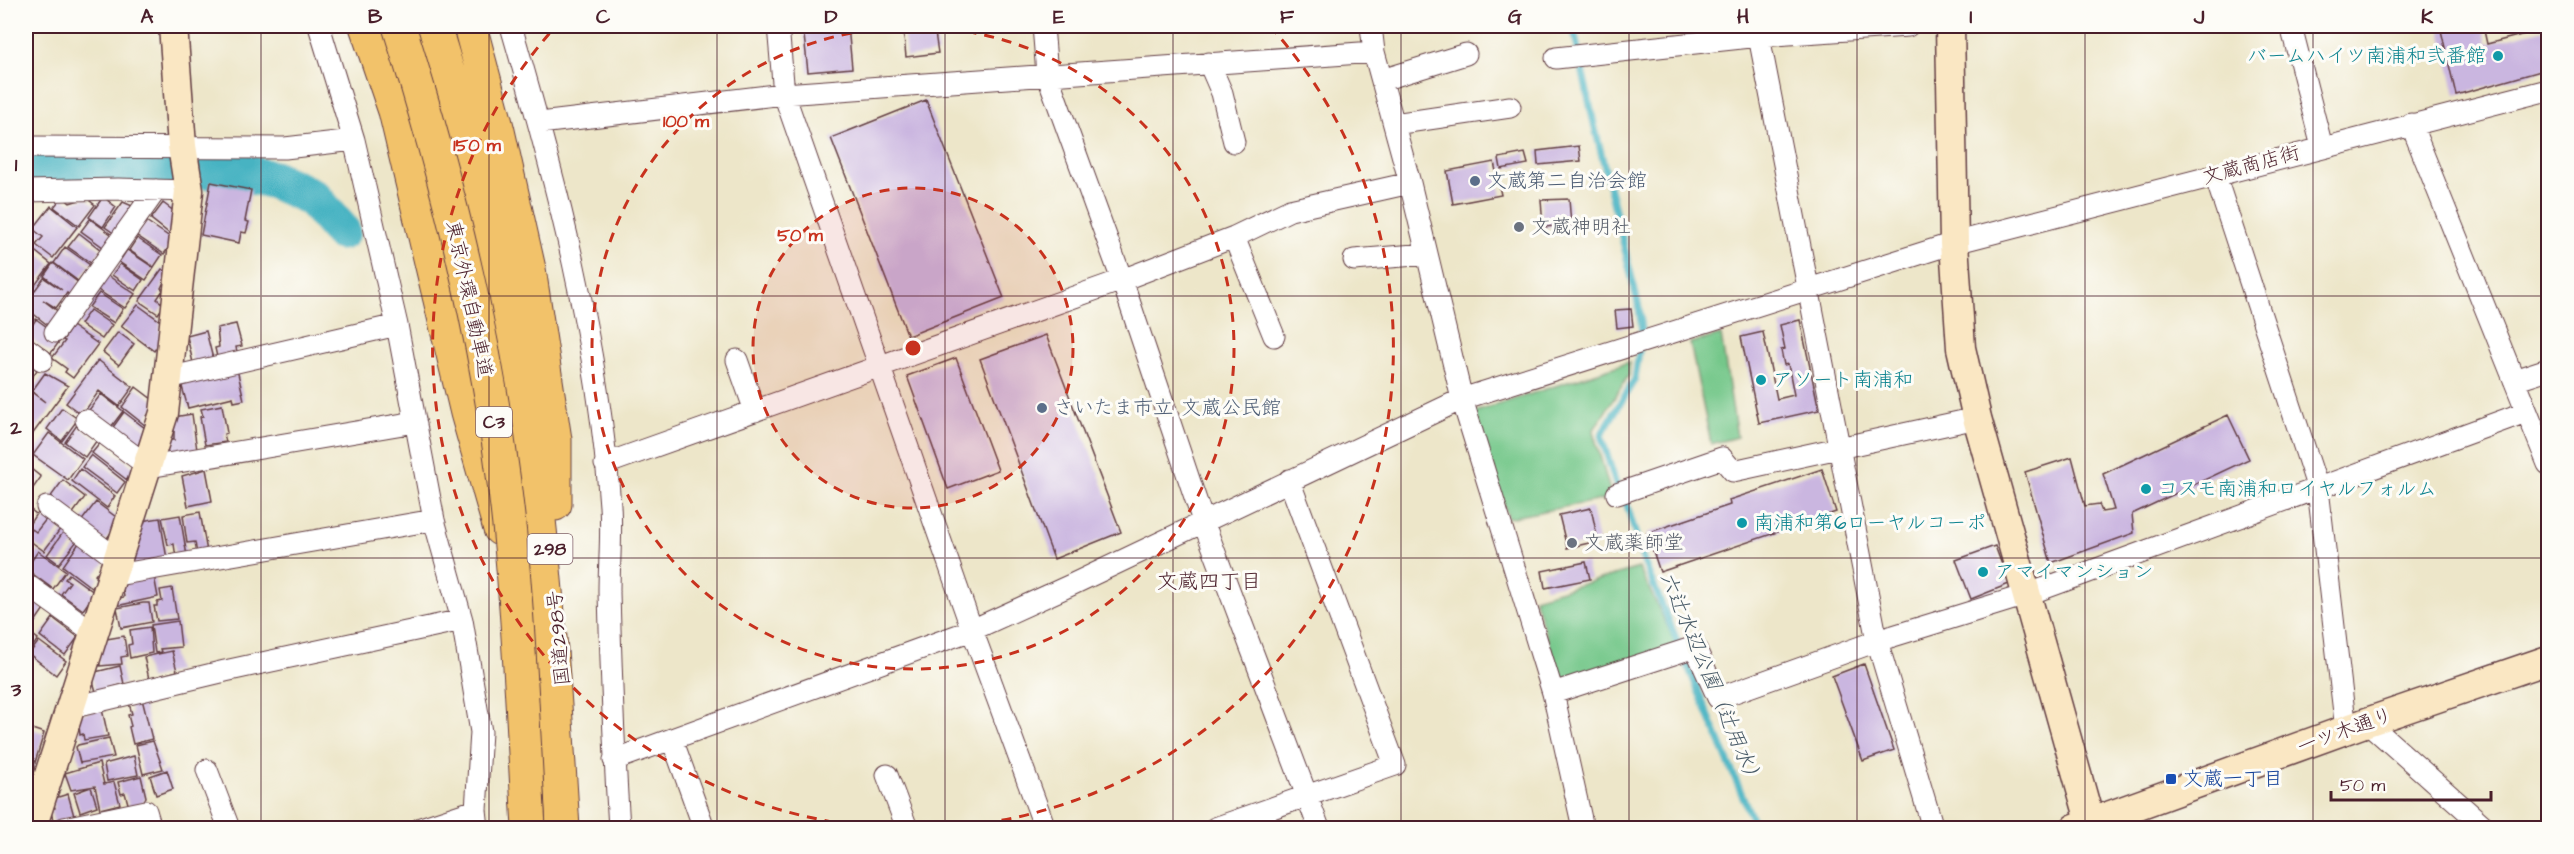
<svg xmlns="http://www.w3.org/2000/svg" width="2574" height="854" font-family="'Architects Daughter','Klee One',sans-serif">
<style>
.green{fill:#74c78a;stroke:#5f735a;stroke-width:1.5}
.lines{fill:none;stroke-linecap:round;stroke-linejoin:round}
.stream{stroke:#46b3c2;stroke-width:7}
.river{stroke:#46b3c2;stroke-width:39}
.building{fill:#cab6e0}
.street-casing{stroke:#623d43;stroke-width:23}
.secondary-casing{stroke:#623d43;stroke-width:31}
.highway-casing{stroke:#623d43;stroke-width:35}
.street{stroke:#fff;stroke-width:21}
.secondary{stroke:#fae7c3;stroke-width:28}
.highway{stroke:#f2c26a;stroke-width:33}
.highway-bridge-casing{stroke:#623d43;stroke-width:35;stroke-linecap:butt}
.highway-bridge{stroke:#f2c26a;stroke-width:33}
.grid{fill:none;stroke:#4a1f2b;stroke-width:1.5;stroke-opacity:0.55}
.ring{fill:none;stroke:#c8321e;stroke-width:3;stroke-dasharray:10 8}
.culture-dot{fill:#0f9aa8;stroke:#fdfcf7;stroke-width:2}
.service-dot{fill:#5c6f8a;stroke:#fdfcf7;stroke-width:2}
.worship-dot{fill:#6b7280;stroke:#fdfcf7;stroke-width:2}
.transit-dot{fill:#1a4fb4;stroke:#fdfcf7;stroke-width:2}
.labels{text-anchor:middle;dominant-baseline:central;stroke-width:6;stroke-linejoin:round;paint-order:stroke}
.shield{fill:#fdfcf7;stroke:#806168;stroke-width:1.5}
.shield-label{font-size:18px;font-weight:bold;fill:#4a1f2b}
.culture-label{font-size:20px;fill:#0d838f;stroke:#fdfcf7;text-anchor:start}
.street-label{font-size:20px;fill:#4a1f2b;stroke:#fdfcf7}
.service-label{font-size:20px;fill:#4e5e75;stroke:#fdfcf7;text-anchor:start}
.worship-label{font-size:20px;fill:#5b616d;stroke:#fdfcf7;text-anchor:start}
.transit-label{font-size:20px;fill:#164399;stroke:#fdfcf7;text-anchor:start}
.neighbourhood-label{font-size:21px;fill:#4a1f2b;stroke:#fdfcf7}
.water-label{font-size:21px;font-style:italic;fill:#485a67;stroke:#fdfcf7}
.centre{fill:#c8321e;stroke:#fdfcf7;stroke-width:3}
.ring-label{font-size:18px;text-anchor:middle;font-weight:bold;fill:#c8321e;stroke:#fdfcf7;stroke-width:6;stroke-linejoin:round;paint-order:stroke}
.neatline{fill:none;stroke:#4a1f2b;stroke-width:2}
.grid-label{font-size:20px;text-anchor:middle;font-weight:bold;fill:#4a1f2b}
</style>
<rect width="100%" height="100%" fill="#fdfcf7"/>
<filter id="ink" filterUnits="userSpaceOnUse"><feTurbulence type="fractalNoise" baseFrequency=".0167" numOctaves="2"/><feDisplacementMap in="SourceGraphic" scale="12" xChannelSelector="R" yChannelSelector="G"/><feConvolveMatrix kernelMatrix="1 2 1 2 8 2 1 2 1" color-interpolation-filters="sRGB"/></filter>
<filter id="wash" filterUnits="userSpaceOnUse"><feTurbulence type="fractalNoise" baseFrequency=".008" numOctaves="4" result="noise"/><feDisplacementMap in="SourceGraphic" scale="24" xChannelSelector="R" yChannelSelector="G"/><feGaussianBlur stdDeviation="1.35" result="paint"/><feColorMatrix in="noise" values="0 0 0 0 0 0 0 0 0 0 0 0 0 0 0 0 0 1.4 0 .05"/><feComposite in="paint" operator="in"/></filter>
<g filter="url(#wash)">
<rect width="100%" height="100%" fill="#ede6c9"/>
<path class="green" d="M1721,335L1737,437L1711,444L1690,343Z
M1629,362V375L1593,431L1612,498L1508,518L1475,412Z
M1639,568L1680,652L1562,684L1534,598Z"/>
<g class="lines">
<path class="stream" d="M1573,26L1594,124L1639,307L1642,331L1635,379L1601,435L1617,488L1627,505L1644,562L1756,828"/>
<path class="river" d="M26,168L202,169L246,174L274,180L312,197L341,231"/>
</g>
<g id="blocks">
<path class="building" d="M803,26H848L852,68L808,72Z
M903,26H934L938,53L906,57Z
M2440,26H2483L2487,44L2548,28V69L2456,95Z
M926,100L1004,298L908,336L831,138Z
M1579,146L1581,161L1538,165L1537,151Z
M1525,153L1528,164L1501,169L1499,158Z
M1494,162L1501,195L1453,204L1447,171Z
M211,182L251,190L245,221L249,222L246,233L241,232L239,243L201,235Z
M62,197L70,203L86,198L95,205L79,226L54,207Z
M103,197L116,207L103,227L89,217Z
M1569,199L1571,225L1543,227L1541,200Z
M123,202L137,208L118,236L105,227Z
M163,203L179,215L170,234L151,219Z
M51,206L77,227L53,258L36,245L43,237L33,229Z
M90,219L115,237L103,247L81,231Z
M146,221L174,240L164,254L136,235Z
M79,233L101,250L91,263L68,247Z
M137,238L162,255L154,267L129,250Z
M26,244L51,264L26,297V276L33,280L26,275Z
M65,247L90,265L78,281L54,263Z
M127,250L154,268L146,280L119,262Z
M53,263L80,284L70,296L67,293L56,308L43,300L60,313L50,327L26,308V302L44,278L62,290L44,276Z
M120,264L143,280L136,291L112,275Z
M162,269L168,273L161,288L163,290L157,299L164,305L158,314L139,301Z
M107,275L135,294L125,308L98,290Z
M99,293L123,309L114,323L89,307Z
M138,305L160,321V342L154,351L121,326Z
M1631,309L1633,326L1617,328L1615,310Z
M90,310L112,325L102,339L80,324Z
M36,319L62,338L51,353L26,335Z
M1800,320L1819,410L1759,423L1741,337L1763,332L1777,399L1794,395L1788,364L1784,365L1781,350L1785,349L1780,325Z
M236,324L242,346L236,347L237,352L217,357L215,348L219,347L217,328Z
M72,326L98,344L73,378L65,372L67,369L52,358L65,341L63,340Z
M206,331L213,359L193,363L187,336Z
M118,332L134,344L119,365L103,352Z
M1046,335L1121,532L1054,559L980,359Z
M956,358L998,470L948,489L907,376Z
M98,360L133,387L119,406L99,391L82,415L66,403Z
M26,362L37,370L26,386Z
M237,369L244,400L234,402L233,397L188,408L181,383Z
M45,373L68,386L26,443V388L45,402L32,391Z
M136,387L157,403L147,416L151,419L146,426L122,407Z
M101,394L123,411L108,431L86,414Z
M222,405L227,433L224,434L226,442L205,445L200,417L203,416L201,409Z
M62,408L78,419L62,441L47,429Z
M124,412L150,432L137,450L111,430Z
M192,414L197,450L161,455L169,440H174V417Z
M2228,415L2249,459L2132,514L2134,533L2051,563L2025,472L2072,457L2085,506L2099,504L2102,512L2114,510L2103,474Z
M77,425L97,440L85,457L65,442Z
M49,433L83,459L68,480L33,455Z
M101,442L136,469L127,480L92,453Z
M91,455L125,482L117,493L82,467Z
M26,465L41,477L26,498Z
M80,469L115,496L107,508L72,481Z
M206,469L212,501L188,506L182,476Z
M1822,469L1836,512L1660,572L1647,533L1730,505L1729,500Z
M63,480L85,497L71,516L49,499Z
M96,502L120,520L105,541L80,523Z
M26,506L36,514L26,529Z
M1591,508L1598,541L1567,548L1559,515Z
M200,512L207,552L197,554L195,542L187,543L183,515Z
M180,515L187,556L176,558L174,544L168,545L162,518Z
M47,518L61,528L44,551L26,538L32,529L36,532Z
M160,518L167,559L133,565L131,553L135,540L140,539L138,527L141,521Z
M64,531L77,541L59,564L47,555Z
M79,543L105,562L95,575L99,578L92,588L63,566Z
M1995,546L2009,584L1971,599L1956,560Z
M38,551L66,571L53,589L26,569Z
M1586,562L1590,579L1545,588L1542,571Z
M69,574L95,593L83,610L61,594L70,582L65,579Z
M154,576L158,597L116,606L115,599L124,597L122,585Z
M172,588L177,619L157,621L154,606H157V602L162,601L160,590Z
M26,595L44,609L30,629L26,625Z
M143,603H149L152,622L121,628L117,608Z
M53,618L78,637L65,655L40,636Z
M178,621L181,647L160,649L161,652L155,653L151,625Z
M150,627L152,653L130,658L128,645L132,644L130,630Z
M26,630L38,639L26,656Z
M124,636L127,656L121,657L122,664L100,666L98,651L101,640Z
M39,641L66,661L56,675L29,654Z
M172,651L177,671L149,679L144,657Z
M1864,664L1894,750L1863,761L1832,676Z
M120,666L124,684L96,692L91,673Z
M142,699L152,739L133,744L129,727L131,726L128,715L132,714L129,703Z
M102,709L108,736L84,740L83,734L80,735L78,715Z
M26,727L44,733L26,792Z
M109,738L114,757L80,763L76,747L78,745Z
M153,741L163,769L143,774L136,745Z
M134,756L138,775L107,781L104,764Z
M99,763L104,784L114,782L120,804L100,809L95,786L71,790L65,773Z
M167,770L173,789L156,795L150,776Z
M141,776L146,797L143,803L129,807L125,793L121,794L118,782Z
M91,787L97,806L80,812L74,793Z
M68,794L74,816L54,823L50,809L55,808L52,799Z"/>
</g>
</g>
<g filter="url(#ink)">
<use href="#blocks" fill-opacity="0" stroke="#623d43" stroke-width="1.5"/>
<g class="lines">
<defs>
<path id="street" d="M319,26L354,140L397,325L434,520L462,620L481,732L476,810L478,828
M511,26C556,181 599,344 610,506C612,534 609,564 609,592C611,671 614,750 619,828
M778,26L784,94L972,630L1045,828
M1043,26L1047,74L1122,280L1203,521L1319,828
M1371,26L1374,52L1410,183L1462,399L1553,693L1583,828
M1757,26L1877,641L1933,828
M2291,26L2322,147
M1556,58L1760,36L1908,26
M1209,63L1222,93L1234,142
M1382,80L1466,54
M540,123L784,94L1374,52
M1394,124L1510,107
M2411,124L2548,464
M26,147L285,148L354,140
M2215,175L2318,489L2346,730
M26,191L118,189L189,191
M1234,237L1274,336
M1354,260L1427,254
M55,332L156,190
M26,348L42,360
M737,360L755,411
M168,378L397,325
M2514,380L2548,369
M86,420L149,467L415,422
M605,464L1122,280L1234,237L1290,210L1410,183
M1617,494L1722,458L1733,471L1977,418
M47,507L117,559
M111,576L434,520
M26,584L93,632
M1553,693L1695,647L1718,698L1877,641L2026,595L2526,412
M70,708L225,671L462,620
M2367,722L2486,828
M672,739L704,828
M614,760L972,630L1071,585L1462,399L1954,243L2548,90
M207,770L229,828
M887,775L907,828
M64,828L146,811L151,828
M421,828L476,810
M1215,828L1395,765L1289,480"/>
<path id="secondary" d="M1950,26L1954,243L1961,348L1977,418L2092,828
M32,828L164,413L189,191L182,146L173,26
M2075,828L2367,722L2548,660"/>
<path id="highway" d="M366,26L395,111L467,413L500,529
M434,26C477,161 511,304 530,445C547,572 555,700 563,828
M470,26L498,131L529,269L555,440V504"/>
</defs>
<use href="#street" class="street-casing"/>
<use href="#secondary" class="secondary-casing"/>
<use href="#highway" class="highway-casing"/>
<use href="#street" class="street"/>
<use href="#secondary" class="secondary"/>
<use href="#highway" class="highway"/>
<defs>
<path id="highway-bridge" d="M399,26C452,194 497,381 512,557C520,647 524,738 529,828"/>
</defs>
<use href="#highway-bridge" class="highway-bridge-casing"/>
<use href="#highway-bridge" class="highway-bridge"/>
</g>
</g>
<path class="grid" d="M261,26V828M489,26V828M717,26V828M945,26V828M1173,26V828M1401,26V828M1629,26V828M1857,26V828M2085,26V828M2313,26V828M26,296H2548M26,558H2548"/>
<circle cx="913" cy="348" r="160" fill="#c8321e" fill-opacity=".12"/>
<g class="ring">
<circle cx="913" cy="348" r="160"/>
<circle cx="913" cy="348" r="321"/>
<path d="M888 828A481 481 0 0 1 556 26M1270 26A481 481 0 0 1 938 828"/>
</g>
<g class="culture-dot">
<circle cx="2498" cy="56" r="6"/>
<circle cx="1761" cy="380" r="6"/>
<circle cx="2146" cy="489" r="6"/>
<circle cx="1742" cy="523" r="6"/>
<circle cx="1983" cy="572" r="6"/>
</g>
<g class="service-dot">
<circle cx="1475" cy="181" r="6"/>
<circle cx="1042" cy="408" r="6"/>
</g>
<g class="worship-dot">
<circle cx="1519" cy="227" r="6"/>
<circle cx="1572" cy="543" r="6"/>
</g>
<rect class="transit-dot" x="2165" y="773" width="12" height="12" rx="3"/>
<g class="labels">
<g class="shield">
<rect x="476" y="407" width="36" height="30" rx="4.5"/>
<rect x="527.5" y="534" width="45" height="30" rx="4.5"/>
</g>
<g class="shield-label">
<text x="494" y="422">C3</text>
<text x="550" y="549">298</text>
</g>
<g class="culture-label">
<text x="2486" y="56" text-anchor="end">バームハイツ南浦和弐番館</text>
<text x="1773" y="380">アソート南浦和</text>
<text x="2158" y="489">コスモ南浦和ロイヤルフォルム</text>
<text x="1754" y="523">南浦和第6ローヤルコーポ</text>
<text x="1995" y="572">アマイマンション</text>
</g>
<g class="street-label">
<text transform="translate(2251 165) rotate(-15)">文蔵商店街</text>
<text transform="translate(469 299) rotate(78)">東京外環自動車道</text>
<text transform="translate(559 638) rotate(-95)">国道298号</text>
<text transform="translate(2345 731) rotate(-20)">一ツ木通り</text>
</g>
<g class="service-label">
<text x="1487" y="181">文蔵第二自治会館</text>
<text x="1054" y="408">さいたま市立 文蔵公民館</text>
</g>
<g class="worship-label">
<text x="1531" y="227">文蔵神明社</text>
<text x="1584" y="543">文蔵薬師堂</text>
</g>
<g class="transit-label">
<text x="2183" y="779">文蔵一丁目</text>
</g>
<g class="neighbourhood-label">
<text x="1209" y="581">文蔵四丁目</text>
</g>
<g class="water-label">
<text transform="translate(1711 679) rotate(67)">六辻水辺公園（辻用水）</text>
</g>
</g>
<circle cx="913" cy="348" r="9" class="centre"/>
<g class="ring-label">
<text x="686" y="127">100 m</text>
<text x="477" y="151">150 m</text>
<text x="800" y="241">50 m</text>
</g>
<rect width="2574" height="854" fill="none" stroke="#fdfcf7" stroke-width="66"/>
<path d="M2331 791v9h160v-9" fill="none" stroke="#4a1f2b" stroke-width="3"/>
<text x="2340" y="791" font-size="18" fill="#4a1f2b" stroke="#fdfcf7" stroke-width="4.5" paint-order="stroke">50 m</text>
<rect x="33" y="33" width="2508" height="788" class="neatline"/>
<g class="grid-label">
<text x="147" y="23">A</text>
<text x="375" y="23">B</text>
<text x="603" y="23">C</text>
<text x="831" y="23">D</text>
<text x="1059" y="23">E</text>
<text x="1287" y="23">F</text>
<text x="1515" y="23">G</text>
<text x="1743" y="23">H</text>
<text x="1971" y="23">I</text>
<text x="2199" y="23">J</text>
<text x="2427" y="23">K</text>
<text x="16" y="171">1</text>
<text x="16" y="434">2</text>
<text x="16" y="696">3</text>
</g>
</svg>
